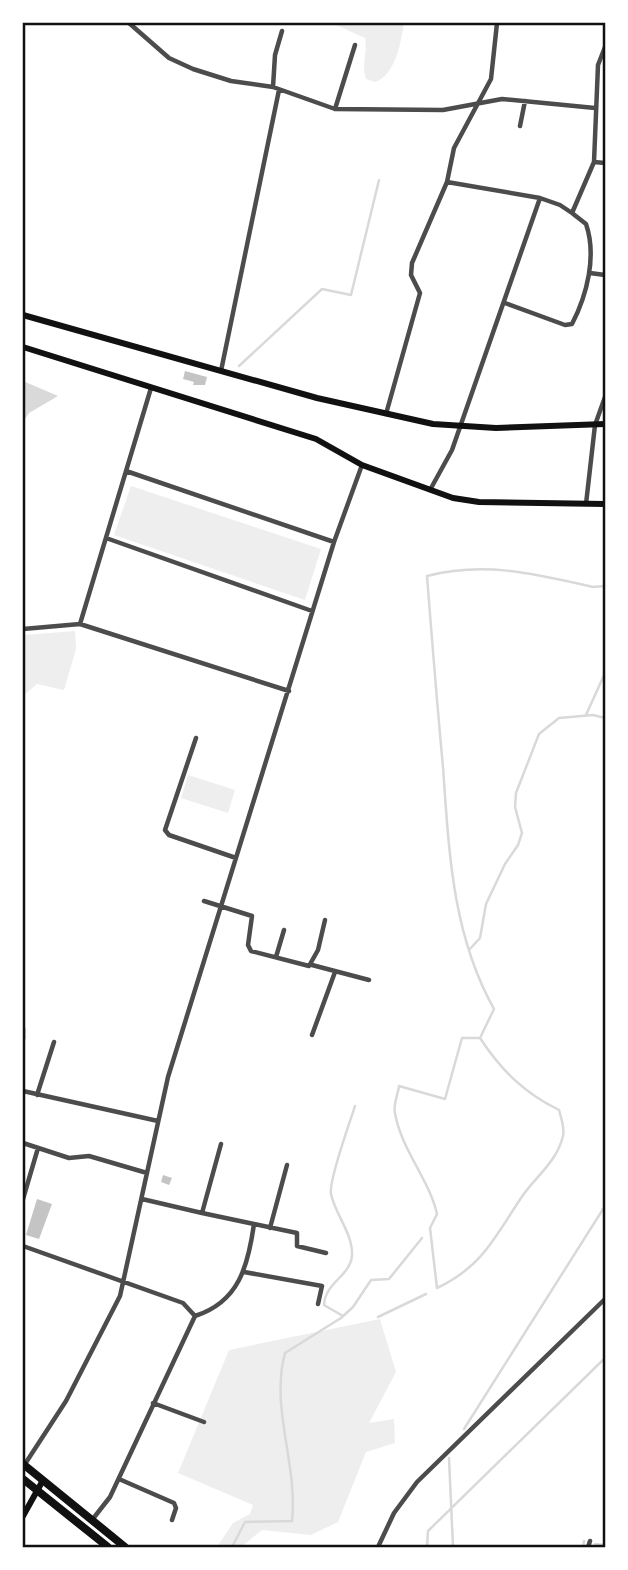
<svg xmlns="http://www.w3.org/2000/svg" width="628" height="1570" font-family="'Fira Sans',sans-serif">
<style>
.green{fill:#eee}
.water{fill:#d9d9d9}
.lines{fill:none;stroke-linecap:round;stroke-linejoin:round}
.stream{stroke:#d9d9d9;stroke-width:2.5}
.building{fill:#c4c4c4}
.minor{stroke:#4c4c4c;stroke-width:4.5}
.secondary{stroke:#111;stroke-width:6}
.trunk{stroke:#111;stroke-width:8}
.neatline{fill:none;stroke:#111;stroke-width:2.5}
</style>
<rect width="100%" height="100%" fill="#fff"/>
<path class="green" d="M332,23H404C401,41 396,75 375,82L366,79C361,65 368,52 365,38Z
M131,486L321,549L305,600L114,535Z
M75,631L76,649L64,690L37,684L23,696V635Z
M188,775L235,790L228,813L181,798Z
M380,1319L396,1372L369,1423L394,1419L395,1443L366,1452L338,1522L311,1535L262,1530L241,1547H217L233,1523L250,1514L253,1505L178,1473L229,1350Z"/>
<path class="water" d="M23,381L58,396L29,413L23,422Z"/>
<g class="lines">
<path class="stream" d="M239,366L322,289L351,295L379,180
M586,715L605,673
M469,950L480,938L486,904L505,864L518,845L522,833L515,807L516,793L539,734L559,718L593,715L605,718
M480,1038H462L445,1099L399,1086C398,1094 393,1105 395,1113C401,1149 429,1179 437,1214L430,1228L437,1288C482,1267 495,1237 521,1198C535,1177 557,1162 563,1136C565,1128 561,1118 559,1110C524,1093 501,1070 480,1038L494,1009C452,934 449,851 443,767C437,703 432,640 427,576C485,561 536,574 593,587L605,586
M343,1316L324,1305C325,1282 351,1276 352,1255C353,1234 335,1214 331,1194C328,1182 350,1122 355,1106
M378,1317L426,1294
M464,1429L605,1206
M449,1458L453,1547
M595,1544L605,1545
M232,1547L245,1522L292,1521C298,1464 270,1408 285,1353L341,1318L353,1307L371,1280L389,1279L422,1238
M427,1547L428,1531L605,1358
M583,1547L584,1541"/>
</g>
<path class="building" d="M185,371L207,377L205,385H193L194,382L183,379Z
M163,1175L172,1178L169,1185L161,1182Z
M37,1199L52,1204L39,1239L26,1235Z"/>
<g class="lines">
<path class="minor" d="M129,23L169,58L193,69L231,81L273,87L335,109L443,110L502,99L595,108
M273,87L275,55L282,31
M335,109L355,45
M520,126L525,101
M594,162L598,65L605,47
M447,182L540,198
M590,273L605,275
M505,303L565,325L572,324C587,295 597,256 586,224L572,213
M221,371L279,90
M386,414L420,293L411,275L412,263L447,182L454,148L491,79L497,23
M126,471L334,542
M430,490L452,450L540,198L560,205L572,213L594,162L605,163
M586,504L595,425L605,397
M106,538L312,611
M80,624L151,388
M23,629L80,624L289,691
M196,738L165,830L169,835L236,858
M204,901L252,916L248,945L251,951L309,966L318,950L325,920
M276,957L284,930
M312,965L369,980
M23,1028V1039
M312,1035L335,972
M23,1091L158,1121
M37,1095L54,1042
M23,1143L69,1158L89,1156L147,1173
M23,1199L38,1148
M142,1199L202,1213L221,1144
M254,1224L297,1233V1246L326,1253
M270,1228L287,1165
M23,1246L183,1303L195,1316L110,1497L92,1520
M244,1272L322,1286L318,1304
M195,1316C239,1302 248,1266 254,1224L202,1213
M153,1403L204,1422
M25,1464L66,1401L120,1296L168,1077L334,542L362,465
M119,1479L174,1503L176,1508L172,1520
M378,1547L394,1513L417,1482L605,1299
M588,1547L590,1541"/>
<path class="secondary" d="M23,315L317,398L433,424L496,428L605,424
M23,347L316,439L362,465L453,498L479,502L605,504
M23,1516L42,1482"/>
<path class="trunk" d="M23,1464L125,1547
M23,1479L108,1547"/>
</g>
<rect width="628" height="1570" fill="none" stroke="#ffffff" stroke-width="49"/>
<rect x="24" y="24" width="580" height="1522" class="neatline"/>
</svg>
